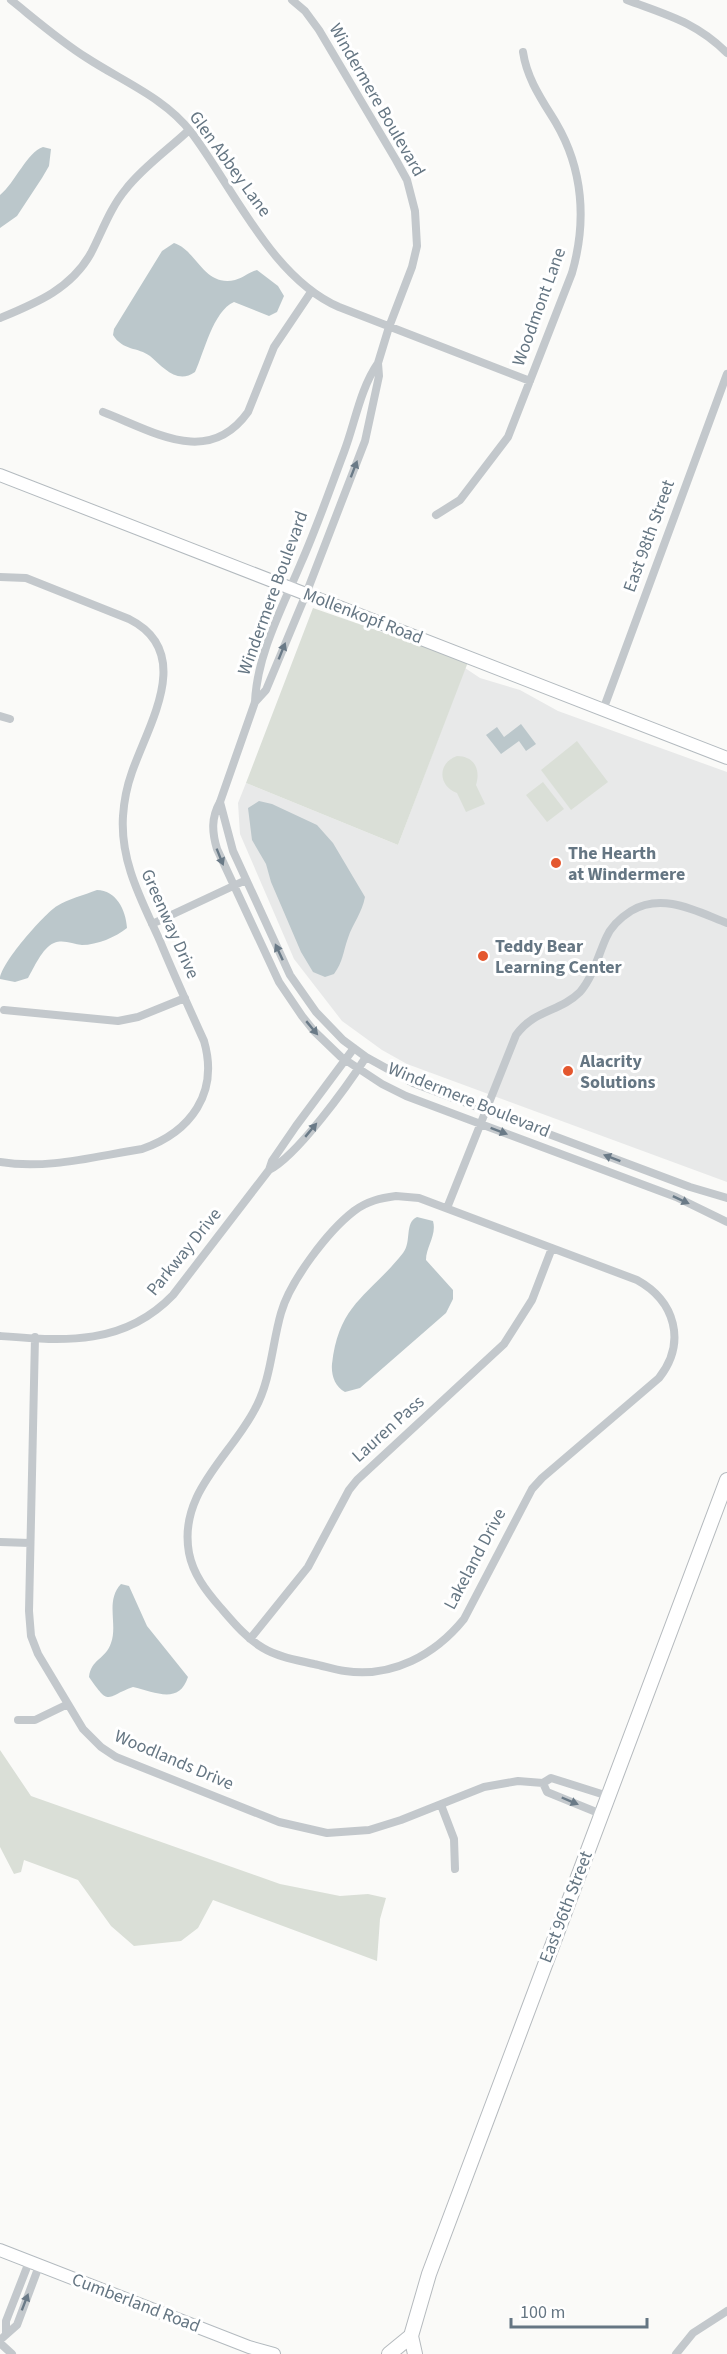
<svg xmlns="http://www.w3.org/2000/svg" width="727" height="2354" font-family="'Source Sans 3',sans-serif">
<style>
.built{fill:#e8e9e9}
.green{fill:#dadfd7}
.water{fill:#bbc7cb}
.lines{fill:none;stroke-linecap:round;stroke-linejoin:round}
.secondary-casing{stroke:#b3babf;stroke-width:14}
.primary-casing{stroke:#b5babe;stroke-width:16}
.street{stroke:#c3c8cc;stroke-width:8}
.secondary{stroke:#fff;stroke-width:12}
.primary{stroke:#fff;stroke-width:14}
.oneway{fill:#6a7a87}
.poi-dot{fill:#e4572e;stroke:#fff;stroke-width:2}
.labels{text-anchor:middle;dominant-baseline:central;stroke-width:6;stroke-linejoin:round;paint-order:stroke}
.street-label{font-size:18px;fill:#657683;stroke:#fff}
.poi-label{font-size:18px;font-weight:bold;fill:#657683;stroke:#fff;text-anchor:start}
</style>
<rect width="100%" height="100%" fill="#fafaf8"/>
<path class="built" d="M465,668L480,678L520,690L558,711L727,772V1182L407,1064L382,1050L342,1021L294,959L240,834L238,803L246,783L398,845Z"/>
<path class="green" d="M313,608L468,662L398,845L246,783Z
M577,741L608,782L571,810L541,770Z
M457,756C474,756 481,769 476,785L485,804L466,812L457,793C438,786 437,763 457,756Z
M543,782L564,809L547,822L526,795Z
M0,1750L31,1796L280,1884L340,1896L368,1894L386,1898L380,1919L377,1961L213,1900L198,1928L181,1941L134,1946L111,1926L78,1880L24,1860L21,1872L14,1874L0,1847Z"/>
<path class="water" d="M43,147L51,149L49,166L42,178L17,216L0,228V195C15,183 27,152 43,147Z
M174,243C197,250 203,287 235,280C243,278 249,272 257,270L278,286L284,296L277,312L269,316L234,302C213,311 204,353 195,372C177,385 163,367 150,356C138,347 123,351 113,335L114,329L162,251Z
M521,724L536,744L526,751L519,741L501,754L486,735L497,727L504,737Z
M259,801L272,804L317,825L333,843L365,897C362,913 353,923 348,938C343,952 343,962 334,974L325,977L313,972L301,952L271,882L266,864L252,840L248,808Z
M97,890C116,890 126,910 127,928C116,937 97,945 82,945C73,944 63,939 54,943C42,948 34,968 28,978L15,982L0,979C0,964 44,914 57,906C68,899 84,895 97,890Z
M417,1217L433,1221C437,1235 426,1247 426,1260L453,1290V1299L446,1313L360,1388L345,1392C335,1387 331,1375 332,1364C339,1303 369,1296 403,1253C412,1242 404,1223 417,1217Z
M121,1584L129,1586L147,1626L188,1677C179,1705 155,1692 133,1687C105,1697 110,1707 89,1677C91,1659 106,1659 111,1643C118,1624 105,1601 121,1584Z"/>
<g class="lines">
<defs>
<path id="secondary" d="M0,475L727,758
M0,2250L249,2347L274,2354"/>
<path id="primary" d="M389,2354L411,2336
M415,2354L411,2336L429,2274L727,1480"/>
</defs>
<use href="#secondary" class="secondary-casing"/>
<use href="#primary" class="primary-casing"/>
<path class="street" d="M11,0C36,20 60,41 87,58C122,81 165,98 191,132C234,189 272,278 339,307L530,381
M627,0C667,15 696,22 727,53
M0,318C36,303 71,289 91,253C102,232 110,208 126,189C143,167 169,149 189,130
M378,363C360,389 355,423 344,452C330,489 317,527 301,563C283,606 257,654 255,702L220,802C211,818 212,832 217,849L279,982L302,1016L314,1031L341,1057L382,1084L406,1096L676,1197L727,1222
M103,412C153,431 208,468 248,412L274,347L311,292
M436,515L460,500L508,437L572,273C587,221 583,169 556,123C542,100 527,79 523,52
M0,577L26,578L129,619C195,652 149,723 132,772C127,786 124,801 123,816C120,862 142,901 160,941C174,975 189,1008 204,1041C219,1093 191,1132 142,1149C96,1156 47,1170 0,1162
M255,702L266,690L306,594L365,441L379,376L378,363L389,327L412,267L417,246L415,211L407,180L396,160L319,30L305,11L292,0
M603,710L727,374
M0,716L10,719
M220,802L233,851L290,975L316,1012L343,1040L366,1057L413,1083L690,1187L727,1198
M152,924L246,880
M4,1010L118,1021L138,1017L185,998
M269,1170C297,1156 348,1085 366,1057
M396,1196L419,1198L637,1280C675,1301 687,1342 659,1378L542,1478L532,1489L464,1619C435,1655 392,1678 345,1671C335,1670 324,1666 314,1664C297,1660 278,1657 263,1648C246,1638 233,1622 220,1607C206,1591 193,1574 189,1553C178,1493 230,1457 255,1409C271,1380 272,1344 281,1313C290,1281 328,1231 354,1211C367,1201 381,1198 396,1196Z
M447,1208L516,1035C535,1009 560,1012 580,992C593,977 598,956 606,938C611,926 620,918 631,911C662,892 696,911 727,923
M0,1336C65,1341 124,1346 173,1295L269,1170L272,1161L296,1126L354,1048
M35,1337L29,1611L31,1636L38,1654L83,1729L101,1747L116,1757L279,1822L327,1833L369,1830L401,1820L484,1787L518,1781L543,1783L551,1778L608,1796
M0,1542L30,1543
M250,1639L308,1567L349,1490L357,1480L504,1344L532,1300L552,1248
M18,1720H35L68,1704
M543,1783L547,1792L601,1814
M441,1805L454,1839L455,1869
M6,2334V2321L29,2262
M0,2340L17,2325L39,2266
M0,2343L12,2354
M676,2354L693,2333L727,2311"/>
<use href="#secondary" class="secondary"/>
<use href="#primary" class="primary"/>
</g>
<defs><path id="oneway-solid" d="M-6-.8H1V-3.2L6.5 0L1 3.2V.8H-6Z" transform="scale(1.5)"/></defs>
<g class="oneway">
<use href="#oneway-solid" transform="translate(354 469) rotate(-69)"/>
<use href="#oneway-solid" transform="translate(282 651) rotate(-68)"/>
<use href="#oneway-solid" transform="translate(220 857) rotate(68)"/>
<use href="#oneway-solid" transform="translate(279 952) rotate(-115)"/>
<use href="#oneway-solid" transform="translate(312 1028) rotate(50)"/>
<use href="#oneway-solid" transform="translate(311 1130) rotate(-50)"/>
<use href="#oneway-solid" transform="translate(499 1131) rotate(21)"/>
<use href="#oneway-solid" transform="translate(612 1158) rotate(-159)"/>
<use href="#oneway-solid" transform="translate(681 1200) rotate(25)"/>
<use href="#oneway-solid" transform="translate(570 1801) rotate(23)"/>
<use href="#oneway-solid" transform="translate(25 2302) rotate(-69)"/>
</g>
<g class="poi-dot">
<circle cx="556" cy="863" r="6"/>
<circle cx="483" cy="956" r="6"/>
<circle cx="568" cy="1071" r="6"/>
</g>
<g class="labels">
<g class="street-label">
<text transform="translate(377 100) rotate(60)">Windermere Boulevard</text>
<text transform="translate(230 164) rotate(54)">Glen Abbey Lane</text>
<text transform="translate(539 307) rotate(-70)">Woodmont Lane</text>
<text transform="translate(649 536) rotate(-70)">East 98th Street</text>
<text transform="translate(273 593) rotate(-70)">Windermere Boulevard</text>
<text transform="translate(363 616) rotate(21)">Mollenkopf Road</text>
<text transform="translate(170 924) rotate(66)">Greenway Drive</text>
<text transform="translate(469 1100) rotate(22)">Windermere Boulevard</text>
<text transform="translate(184 1252) rotate(-51)">Parkway Drive</text>
<text transform="translate(388 1429) rotate(-42)">Lauren Pass</text>
<text transform="translate(475 1559) rotate(-62)">Lakeland Drive</text>
<text transform="translate(174 1760) rotate(23)">Woodlands Drive</text>
<text transform="translate(566 1907) rotate(-69)">East 96th Street</text>
<text transform="translate(136 2303) rotate(21)">Cumberland Road</text>
</g>
<g class="poi-label">
<text x="568" y="853">The Hearth<tspan x="568" dy="21">at Windermere</tspan></text>
<text x="495" y="946">Teddy Bear<tspan x="495" dy="21">Learning Center</tspan></text>
<text x="580" y="1061">Alacrity<tspan x="580" dy="21">Solutions</tspan></text>
</g>
</g>
<path d="M511 2318v9h136v-9" fill="none" stroke="#657683" stroke-width="3"/>
<text x="520" y="2318" font-size="18" fill="#657683" stroke="#ffffff" stroke-width="4.5" paint-order="stroke">100 m</text>
</svg>
